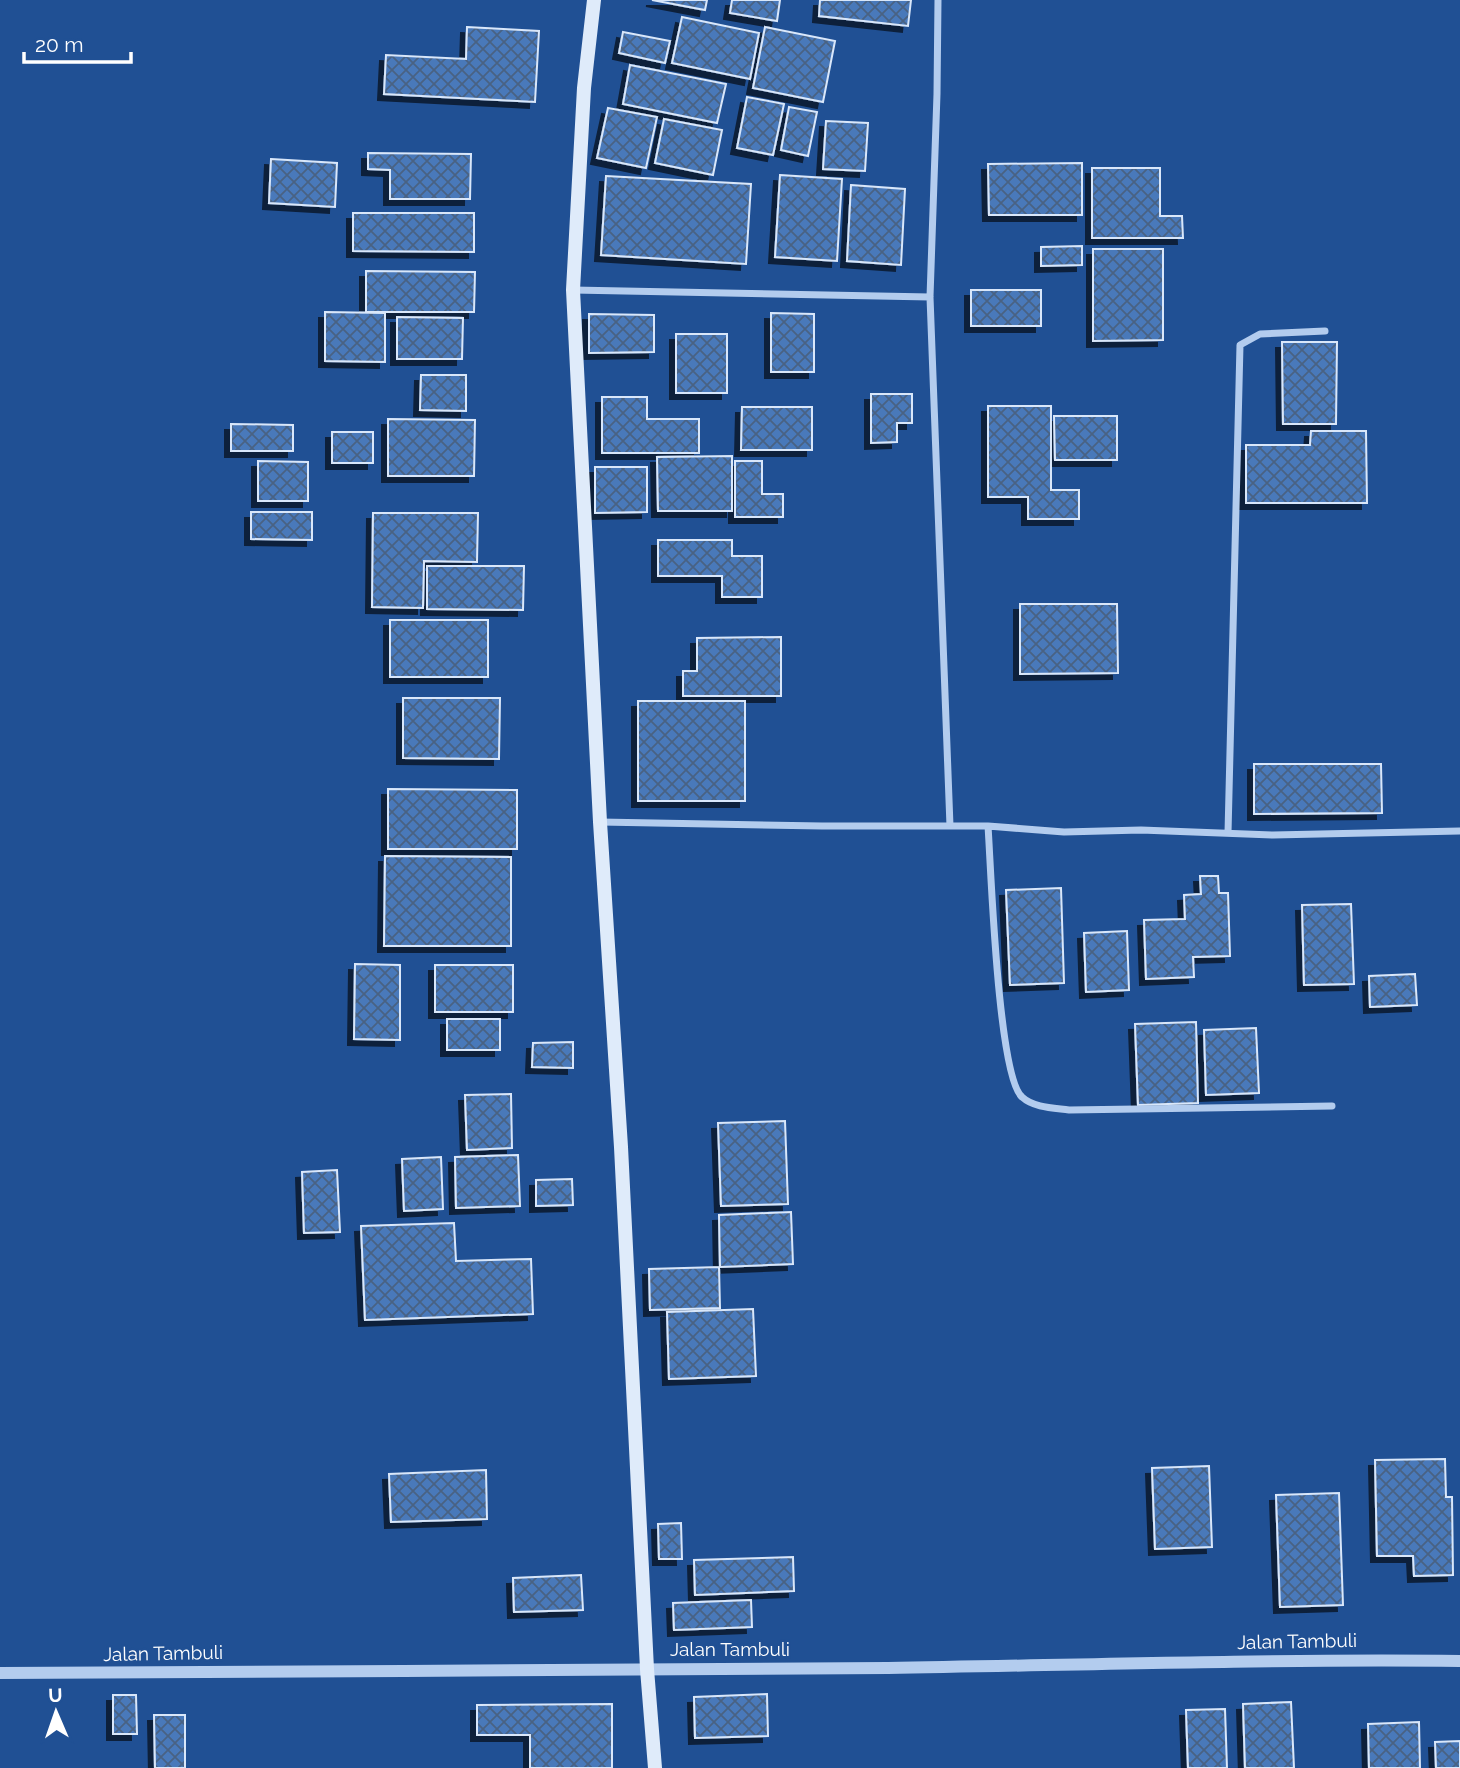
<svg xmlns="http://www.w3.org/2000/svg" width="1460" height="1768" font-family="Raleway,sans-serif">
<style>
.building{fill:url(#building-cross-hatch);stroke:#d9e7fa;stroke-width:2;filter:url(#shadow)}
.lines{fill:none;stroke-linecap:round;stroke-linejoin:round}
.minor{stroke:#b3ccee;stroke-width:7}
.tertiary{stroke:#b3ccee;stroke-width:12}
.secondary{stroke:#dfebfa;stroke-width:14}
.labels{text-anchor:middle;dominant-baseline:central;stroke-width:5;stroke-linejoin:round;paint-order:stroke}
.street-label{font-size:19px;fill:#fff;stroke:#205094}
</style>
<defs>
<pattern id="building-cross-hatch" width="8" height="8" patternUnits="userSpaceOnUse" patternTransform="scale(1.75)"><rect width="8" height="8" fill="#4979ba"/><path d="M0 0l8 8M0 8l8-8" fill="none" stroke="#4a6283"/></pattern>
<filter id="shadow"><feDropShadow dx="-6" dy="6" stdDeviation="0" flood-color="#0009"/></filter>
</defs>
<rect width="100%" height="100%" fill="#205094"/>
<path class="building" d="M652,0H707L705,10Z
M732,0H780L777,21L730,13Z
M820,0H911L908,26L819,16Z
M682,17L759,33L750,79L672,63Z
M467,27L539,31L535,102L384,94L386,55L466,59Z
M765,27L835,41L823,102L753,88Z
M623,32L670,41L665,63L619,53Z
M630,65L726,84L717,123L623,104Z
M747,97L784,104L773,155L737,148Z
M789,107L817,112L808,156L781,150Z
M608,108L657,117L646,168L597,158Z
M664,119L722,130L713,175L655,163Z
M826,121L868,123L865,171L823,169Z
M368,153L471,154L470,199H390V170L368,169Z
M271,159L337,163L335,207L269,203Z
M1082,163V215H989L988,164Z
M1092,168H1160V216H1182L1183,238H1092Z
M780,175L842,179L837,261L775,257Z
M606,176L751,184L746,264L601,255Z
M851,185L905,189L901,265L847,261Z
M353,213H474V252L353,251Z
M1082,246V265L1041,266V247Z
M1093,249H1163V340L1093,341Z
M366,271L475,272L474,312H366Z
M971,290H1041V326H971Z
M325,312L385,313V362L325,361Z
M771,313L814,314V372H771Z
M589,314L654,315V352L589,353Z
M397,317L463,318L462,359H397Z
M676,334H727V393H676Z
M1282,342H1337L1336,424H1283Z
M421,375H466V411L420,410Z
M871,394H912V423H897V442L871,443Z
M602,397H647V419H699V453H602Z
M988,406H1051V490H1079V519H1028V497H988Z
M742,407H812V450H741Z
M1054,416H1117V460H1055Z
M388,419L475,420L474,476H388Z
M231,424L293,425V451H231Z
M1311,431H1366L1367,503H1246V445H1310Z
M332,432H373V463H332Z
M732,456V511H658L657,457Z
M258,461L308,462V501H258Z
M735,461H762V494H783V517H735Z
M595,467H647V512L595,513Z
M251,512H312V540L251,539Z
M373,513H478L477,562L424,561L423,608L372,607Z
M658,540H732V556H762V597H722V576H658Z
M427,566H524L523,610L427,609Z
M1020,604H1117L1118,673L1020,674Z
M390,620H488V677H390Z
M781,637V696H683V671H697V638Z
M403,698H500L499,759L403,758Z
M638,701H745V801H638Z
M1254,764H1381L1382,813L1254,814Z
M388,789L517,790V849H388Z
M385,856L511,857V946H384Z
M1200,876H1218L1219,893H1228L1230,956L1193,957L1194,977L1146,979L1144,920L1185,919L1184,895L1201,894Z
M1061,888L1064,983L1010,985L1006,890Z
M1351,904L1354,984L1304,985L1302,905Z
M1127,931L1129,990L1086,992L1084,933Z
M355,964L400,965V1040L354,1039Z
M435,965H513V1012H435Z
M1415,974L1417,1005L1370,1007L1369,976Z
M447,1019H500V1050H447Z
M1196,1022L1198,1103L1138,1105L1135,1024Z
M1256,1028L1259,1093L1206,1095L1204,1030Z
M573,1042V1068L532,1067L533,1043Z
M511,1094L512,1148L467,1150L465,1095Z
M785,1121L788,1204L721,1206L718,1123Z
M518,1155L520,1206L456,1208L455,1157Z
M441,1157L443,1209L404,1211L402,1159Z
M337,1170L340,1232L304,1233L302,1172Z
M572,1179L573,1205L536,1206V1180Z
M791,1212L793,1264L720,1267L719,1215Z
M454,1223L456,1261L531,1259L533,1314L365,1320L361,1226Z
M719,1267L720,1308L650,1310L649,1269Z
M753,1309L756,1376L669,1379L667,1312Z
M1445,1459L1446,1497H1452L1453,1575L1414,1576L1413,1556H1377L1375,1460Z
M1209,1466L1212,1547L1155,1549L1152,1468Z
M486,1470L487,1519L391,1522L389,1474Z
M1339,1493L1343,1605L1280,1607L1276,1495Z
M681,1523L682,1559H659L658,1524Z
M793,1557L794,1591L695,1595L694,1560Z
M581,1575L583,1610L514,1612L513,1578Z
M751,1600L752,1627L674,1630L673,1603Z
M767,1694L768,1736L695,1738L694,1697Z
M113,1695H136L137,1734H113Z
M1291,1702L1294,1768H1245L1243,1704Z
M612,1704V1768H530V1735H477V1705Z
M1225,1709L1227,1768H1188L1186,1710Z
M154,1715H185V1768H155Z
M1419,1722L1420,1768H1369L1368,1724Z
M1460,1741V1768H1436L1435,1742Z"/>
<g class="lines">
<path class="minor" d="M938,0L937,94L930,297L950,826
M573,290L930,297
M600,822L822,826H988L1064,832L1141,830L1273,835L1460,831
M988,826C991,869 998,1076 1022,1097C1034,1108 1054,1108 1069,1110L1332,1106
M1228,833L1240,345L1260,334L1325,331"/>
<path class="tertiary" d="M0,1673C296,1670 592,1672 888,1668C1079,1665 1269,1659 1460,1661"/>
<path class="secondary" d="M594,0L584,88L573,290L600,822L621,1147L647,1669L655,1768"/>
</g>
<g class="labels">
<g class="street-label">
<text transform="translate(1297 1641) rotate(-1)">Jalan Tambuli</text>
<text x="730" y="1649">Jalan Tambuli</text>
<text transform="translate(163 1653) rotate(-1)">Jalan Tambuli</text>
</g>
</g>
<g transform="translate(56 1712) rotate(358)" stroke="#205094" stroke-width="5" paint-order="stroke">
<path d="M0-5L12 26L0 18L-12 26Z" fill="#ffffff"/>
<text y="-10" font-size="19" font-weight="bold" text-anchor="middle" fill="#ffffff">U</text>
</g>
<path d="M24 52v10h107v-10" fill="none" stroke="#ffffff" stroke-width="3.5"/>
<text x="35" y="52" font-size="21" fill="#ffffff" stroke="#205094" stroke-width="5" paint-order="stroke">20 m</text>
</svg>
